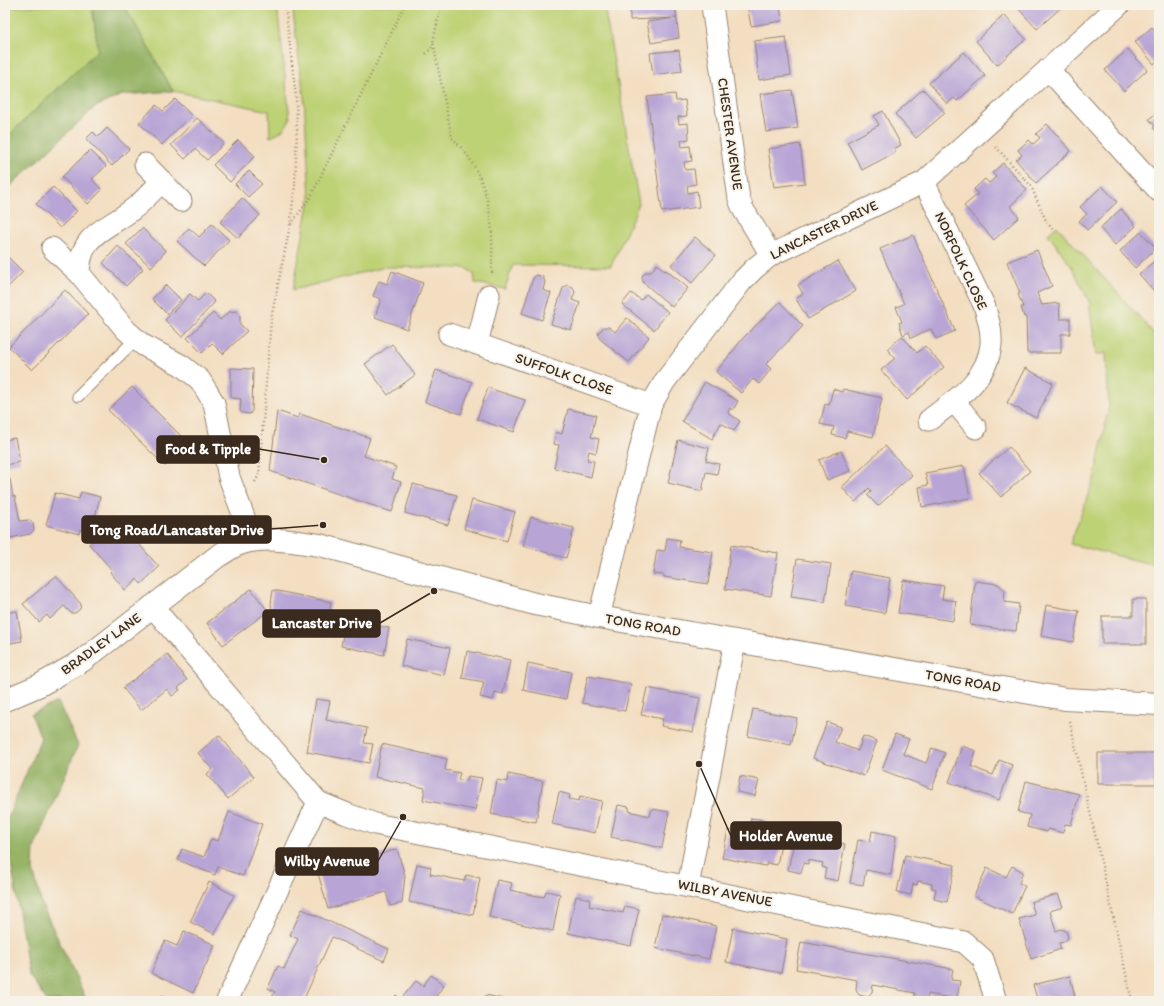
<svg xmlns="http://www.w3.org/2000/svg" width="1164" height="1006" font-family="Itim,sans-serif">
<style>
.green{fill:#bdd175;stroke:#7c7e4a}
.forest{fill:#96b366;stroke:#686e42}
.building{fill:#b8a5d6}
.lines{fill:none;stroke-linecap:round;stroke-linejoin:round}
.service-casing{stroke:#978470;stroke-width:13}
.minor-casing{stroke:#978470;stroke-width:23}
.tertiary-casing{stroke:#978470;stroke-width:24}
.path{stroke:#978470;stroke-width:2.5;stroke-dasharray:1 3;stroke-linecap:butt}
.service{stroke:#fff;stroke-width:11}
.minor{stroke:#fff;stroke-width:21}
.tertiary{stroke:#fff;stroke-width:22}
.labels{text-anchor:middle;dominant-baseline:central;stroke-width:4;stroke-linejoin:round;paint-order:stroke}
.street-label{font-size:14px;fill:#3b2a1e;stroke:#f7f3e8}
.leader{fill:none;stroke:#3b2a1e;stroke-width:1.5}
.callout-dot{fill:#3b2a1e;stroke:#f7f3e8;stroke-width:1.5}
.callout{fill:#3b2a1e;stroke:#3b2a1e;stroke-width:1.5}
.callout-label{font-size:15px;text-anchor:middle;font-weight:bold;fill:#fff}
</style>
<rect width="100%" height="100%" fill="#f7f3e8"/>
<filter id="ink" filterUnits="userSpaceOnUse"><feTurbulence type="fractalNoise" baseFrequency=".025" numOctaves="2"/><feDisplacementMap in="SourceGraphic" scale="8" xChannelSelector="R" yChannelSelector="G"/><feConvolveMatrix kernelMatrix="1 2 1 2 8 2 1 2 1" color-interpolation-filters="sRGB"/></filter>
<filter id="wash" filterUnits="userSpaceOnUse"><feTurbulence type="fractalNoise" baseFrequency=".012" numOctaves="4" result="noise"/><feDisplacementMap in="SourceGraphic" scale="16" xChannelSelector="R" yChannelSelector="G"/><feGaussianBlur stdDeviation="0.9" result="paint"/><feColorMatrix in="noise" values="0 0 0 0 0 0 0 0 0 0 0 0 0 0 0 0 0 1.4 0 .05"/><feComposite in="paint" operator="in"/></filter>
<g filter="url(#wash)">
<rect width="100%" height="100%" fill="#f3dec1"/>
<path class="green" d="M70,5H92L98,50L5,139V7Z
M124,5H277L290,119C285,129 280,134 270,137L269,111L173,91Z
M292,5H604L639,204L611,266L513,265L505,289L475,283L474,274L466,268L385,267L293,290L310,198L304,98Z
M1057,226L1159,339V563H1147L1070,544L1095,476L1109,406L1106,353L1096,355L1089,301L1072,267L1048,234Z"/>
<path class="forest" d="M92,5H124L173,91L122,95L95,107L5,191V139L98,50Z
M58,702L78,745L34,848L33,870L42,905L87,1001H47L29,975L5,824L41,738L31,714Z"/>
<g id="blocks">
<path class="building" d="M626,5H675L679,38L651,43L647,22L676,18L630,20V10H626Z
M747,5H780L782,21L751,26Z
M1015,5H1064L1037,29Z
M1004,15L1026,39L997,65L976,41Z
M1152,27L1159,35V59L1154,64L1135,42Z
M786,37L791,75L759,80L754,41Z
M1128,49L1147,70L1124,91L1105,70Z
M679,50L682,71L653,75L650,53Z
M964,52L985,76L957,101L954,98L947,104L929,83Z
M923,89L945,113L916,138L895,114Z
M792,90L798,128L766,132L760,94Z
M675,94L676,101L685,100L687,116L678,117L679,124L688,123L689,139L681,140L682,147L690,146L692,161L684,162L685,170L694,169L696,184L687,186L688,193L697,191L699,207L662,212L647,97Z
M175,99L191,115L162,145L139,123L156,105L163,111Z
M883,111L901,145L894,149L896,152L862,170L847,142L879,125L874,116Z
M1159,111V134L1153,128L1155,126L1149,119Z
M197,118L224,143L207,160L195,149L185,159L171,145Z
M1047,124L1071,151L1036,183L1016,160L1022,155L1018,150L1029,140L1033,144L1040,138L1036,134Z
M107,128L129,149L112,166L86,139L93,132L98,137Z
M238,140L255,156L230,182L213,165Z
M800,144L805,183L774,187L768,149Z
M90,150L106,166L92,179L102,190L88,204L62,177Z
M1003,163L1027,190L1010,206L1019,217L994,240L964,206L978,194L974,189L985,179L989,183L996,177L992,173Z
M249,171L262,184L248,197L235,184Z
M1102,186L1117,202L1087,230L1079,221L1087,214L1080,207Z
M53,187L77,211L60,228L36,204Z
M242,198L260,215L238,238L220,222Z
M1121,209L1136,226L1115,245L1100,228Z
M212,224L229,240L204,266L177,241L189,228L199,237Z
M142,228L166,251L151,267L126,244Z
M1141,232L1156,248L1135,268L1120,251Z
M913,235L955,331L936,339L931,329L911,338L909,332L903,335L899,323L902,322L896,307L904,304L880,249Z
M695,237L716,255L692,283L671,265Z
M118,246L143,269L126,286L103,263Z
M1037,250L1052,286L1037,293L1042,305L1059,303L1060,319H1070V334H1061V353H1027L1026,316L1024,317L1021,307H1023L1018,294L1020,293L1007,262Z
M5,254L23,272L5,290Z
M1159,257V286L1154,291L1139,274Z
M838,261L856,291L808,319L796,299L803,294L798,285Z
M657,264L665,271L666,270L688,288L672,307L643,282L642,276L646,272H651Z
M392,271L423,283L407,329L375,317L381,299L373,296L379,281L387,284Z
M537,275L543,277L545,282L543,290L551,293L542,320L522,313L533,278Z
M166,285L181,300L167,314L152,299Z
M567,285L573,287L575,292L572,300L580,303L571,330L551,324L563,288Z
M65,290L88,314L32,370L9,347Z
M206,293L215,302L182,337L165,320L190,294L198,301Z
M631,293L641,300L646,294L668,312L654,330L622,304Z
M780,302L803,326L766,364L771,369L759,384L753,379L741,393L716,372L744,337Z
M236,311L240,316V324L247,331L223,354L212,343L202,353L187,338L213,313L220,320L229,312Z
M627,318L649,337L629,362L600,339L598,333L604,327H609L615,332Z
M902,336L917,353L925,346L944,367L907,400L881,370L895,358L887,349Z
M392,344L415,375L388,395L365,364Z
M231,368L253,369L252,411L250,414L242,413L240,411L241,399L231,398Z
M1025,368L1053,383L1036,418L1007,403Z
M436,370L472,382L461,414L425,402Z
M705,382L738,401L733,410L730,408L728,413L740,421L734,431L721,423L712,439L682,421Z
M132,387L188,443L165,466L108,410Z
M488,388L525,400L514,432L477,419Z
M833,389L842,392L843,389L882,398L873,437L847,431L845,438L832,435L834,427L820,424L825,404L829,405Z
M568,409L596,415L591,437L599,439L596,453L589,451L587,460L594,461L591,477L554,468L559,445L554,444L556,432L562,434Z
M277,411L298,418L300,414L370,438L364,456L396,467L392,479L401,482L392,512L270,471Z
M15,438L20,462L5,465V440Z
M678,440L709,448L706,461L719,464L717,474L706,472L702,491L668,483Z
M885,446L912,475L878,506L867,495L871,491L869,488L855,502L842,487Z
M1009,447L1030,471L1001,497L979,473Z
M841,451L850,471L827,480L819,460Z
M964,466L970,498L922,507L919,487L928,485L925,473Z
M10,479L13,497L15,496L20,521L29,520L33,523L34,530L30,534L5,539V480Z
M413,484L457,495L448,525L405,513Z
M81,492L100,497L91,532L81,529L79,534L46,525L55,493L79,499Z
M472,500L515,512L507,541L464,529Z
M531,517L574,528L566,558L523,546Z
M117,519L159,567L141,584L137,579L125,590L110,572L112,570L89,544Z
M667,538L680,540L679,547L713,552L708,584L664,577V575L653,574L657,550L665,551Z
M731,545L778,553L771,596L725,589Z
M797,559L831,564L825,602L791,597Z
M851,571L890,578L885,613L845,606Z
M56,576L81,604L80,609L75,613H71L64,606L50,619L47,615L39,622L23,604Z
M903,580L944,586L942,599L956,601L953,621L898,613Z
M975,581L998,584L1005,590L1004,602L1019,604L1016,631L970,625Z
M251,589L268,611L223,645L207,623Z
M273,590L331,602L326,629L273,619L271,604Z
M1133,599H1146V644H1102V616H1133Z
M1046,605L1079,611L1073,642L1041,636Z
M17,611L22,641L5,644V613Z
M346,619L389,628L384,655L341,646Z
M407,639L450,648L444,675L401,666Z
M467,651L510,660L503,694L495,692L493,700L480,697L484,682L462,678Z
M167,654L187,680L178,688L180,690L172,696L167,689L141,710L123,688Z
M528,663L571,672L566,699L523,690Z
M588,676L631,684L625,711L582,703Z
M647,688L700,698L693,732L661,726L663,719L641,715Z
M316,699L330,701L326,720L367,728L364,743L373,744L369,763L307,752Z
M753,709L797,718L791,745L748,736Z
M827,722L841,727L835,742L858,751L863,736L877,741L864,776L813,758Z
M895,734L909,739L903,754L926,763L932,748L945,753L932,789L882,770Z
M219,735L254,777L228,799L207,774L212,769L198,753Z
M382,744L447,759L445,770L460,773L458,780L467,781L468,776L482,778L475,810L423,800L425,788L375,777Z
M962,746L976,751L971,766L982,771L993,775L999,760L1012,765L999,800L949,782Z
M1098,753H1156V784H1098Z
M508,774L543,781L536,822L491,814L497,780L507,782Z
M740,776L759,780L755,796L737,792Z
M1026,781L1079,794L1071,825L1065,824L1063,833L1048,829L1047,832L1027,827L1030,815L1018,812Z
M559,792L570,795L569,799L579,801L580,796L602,801L595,833L552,824Z
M618,805L629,807V811L650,816L652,809L669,812L662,848L611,837Z
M229,812L262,824L243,876L218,867L215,875L178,860L182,849L204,857L211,839L218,841Z
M751,818L766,820L764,831L772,832V837L782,839L777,865L767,863L766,866L722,858L728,830L748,834Z
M872,831L896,836L891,875L866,870L863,885L850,883L858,840L870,842Z
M796,833L845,844L838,881L824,878L826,868L822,867L823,863L808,860V864L804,863L801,873L788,870Z
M397,849L405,876L402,903L390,906L386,892L328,909L318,873L332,869L334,875L368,865L366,859Z
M905,855L955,865L947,902L934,899L936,889L932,888V884L918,881L917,885L913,884L911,895L897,892Z
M417,864L431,867L430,874L464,881L466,875L480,878L473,915L409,902Z
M1012,866L1023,872L1019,883L1025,886L1012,914L974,896L987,868L1006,877Z
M497,880L512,883L510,890L527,894L544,897L546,891L560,894L553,931L489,917Z
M209,882L234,895L215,934L190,922Z
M1058,894L1063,907L1050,911L1056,931L1061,929L1066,931L1068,938L1064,942L1059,943L1061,949L1031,959L1019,919L1035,915L1031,902Z
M576,896L590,899L589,906L623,913L625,906L639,909L631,946L568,933Z
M302,909L389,949L384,961L332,937L303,1001H262L263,998L270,1001L275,992L268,988L278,966L284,969L298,939L290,935Z
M662,914L716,926L709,959L655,948Z
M733,928L787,939L781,973L726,962Z
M184,931L215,945L193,993L151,973L165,941L177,946Z
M801,942L953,969L951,980L960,981L957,999L928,994L927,1001H914L915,993L873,985L872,992L867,997L859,995L856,989L857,980L796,969Z
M431,975L444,985L436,996L443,1001H391L396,995L401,999L416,981L423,986Z
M1070,976L1076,1001H1052V999L1048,1000L1047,996L1037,998L1033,985Z
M486,995L507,1000V1001H484Z
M161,996L172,1001H159Z"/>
</g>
</g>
<g filter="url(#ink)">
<use href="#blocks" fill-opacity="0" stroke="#978470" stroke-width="1"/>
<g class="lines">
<defs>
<path id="service" d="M78,396L136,339"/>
<path id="minor" d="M712,5L739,199L743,209L771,255
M1048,69L1159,191
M145,164L181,201
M924,182L984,305C988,318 992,331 991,344C988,380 955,400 929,420
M52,248L79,273L126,330L143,345L181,365L200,380L214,403L229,477L253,541
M79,273C81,231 106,231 133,209C144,201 153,190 162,181
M449,334L651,405
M477,344L489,295
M954,401L976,428
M152,606L318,802L347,814L375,824L964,942L983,959L996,1001
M599,617L651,405L665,381L742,281L755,268L771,255L924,182L1119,5
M688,886L735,641
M227,1001L318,802"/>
<path id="tertiary" d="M5,700L40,685L82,661L218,556C224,553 230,548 237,545C261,535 294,541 320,545L535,604L599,617L1065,699L1159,704"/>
</defs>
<use href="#service" class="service-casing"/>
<use href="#minor" class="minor-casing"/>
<use href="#tertiary" class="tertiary-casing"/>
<path class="path" d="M441,5L433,42L452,138C476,160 488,192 491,223C493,239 492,256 492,273
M426,54L434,45
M996,147L1031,186L1046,221L1053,230
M291,224L310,198L405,5
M255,482L259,475L271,319L290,226L295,185L297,129L296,96L285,5
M1070,722L1132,1001"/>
<use href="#service" class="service"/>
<use href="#minor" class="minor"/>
<use href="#tertiary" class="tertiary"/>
</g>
</g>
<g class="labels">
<g class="street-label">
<text transform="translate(730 134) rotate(82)">CHESTER AVENUE</text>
<text transform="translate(824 230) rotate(-26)">LANCASTER DRIVE</text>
<text transform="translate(961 261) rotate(65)">NORFOLK CLOSE</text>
<text transform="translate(564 374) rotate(19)">SUFFOLK CLOSE</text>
<text transform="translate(643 625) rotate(10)">TONG ROAD</text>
<text transform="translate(101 644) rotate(-36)">BRADLEY LANE</text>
<text transform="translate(963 681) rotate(10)">TONG ROAD</text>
<text transform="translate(725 893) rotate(11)">WILBY AVENUE</text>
</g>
</g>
<path class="leader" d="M324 460L259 449M323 525L271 529M434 591L380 623M699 764L731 836M403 817L378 861"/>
<g class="callout-dot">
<circle cx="324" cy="460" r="4"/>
<circle cx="323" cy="525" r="4"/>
<circle cx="434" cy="591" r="4"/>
<circle cx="699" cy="764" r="4"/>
<circle cx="403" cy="817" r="4"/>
</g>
<g class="callout">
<rect x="157" y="436" width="102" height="27" rx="4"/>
<rect x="82" y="516" width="189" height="27" rx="4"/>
<rect x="263" y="610" width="117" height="27" rx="4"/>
<rect x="731" y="822" width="110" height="27" rx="4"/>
<rect x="276" y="848" width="102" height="27" rx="4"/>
</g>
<g class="callout-label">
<text x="208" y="454">Food &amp; Tipple</text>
<text x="177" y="535">Tong Road/Lancaster Drive</text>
<text x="322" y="628">Lancaster Drive</text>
<text x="786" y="841">Holder Avenue</text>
<text x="327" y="866">Wilby Avenue</text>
</g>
<rect width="1164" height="1006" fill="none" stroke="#f7f3e8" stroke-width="20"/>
</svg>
